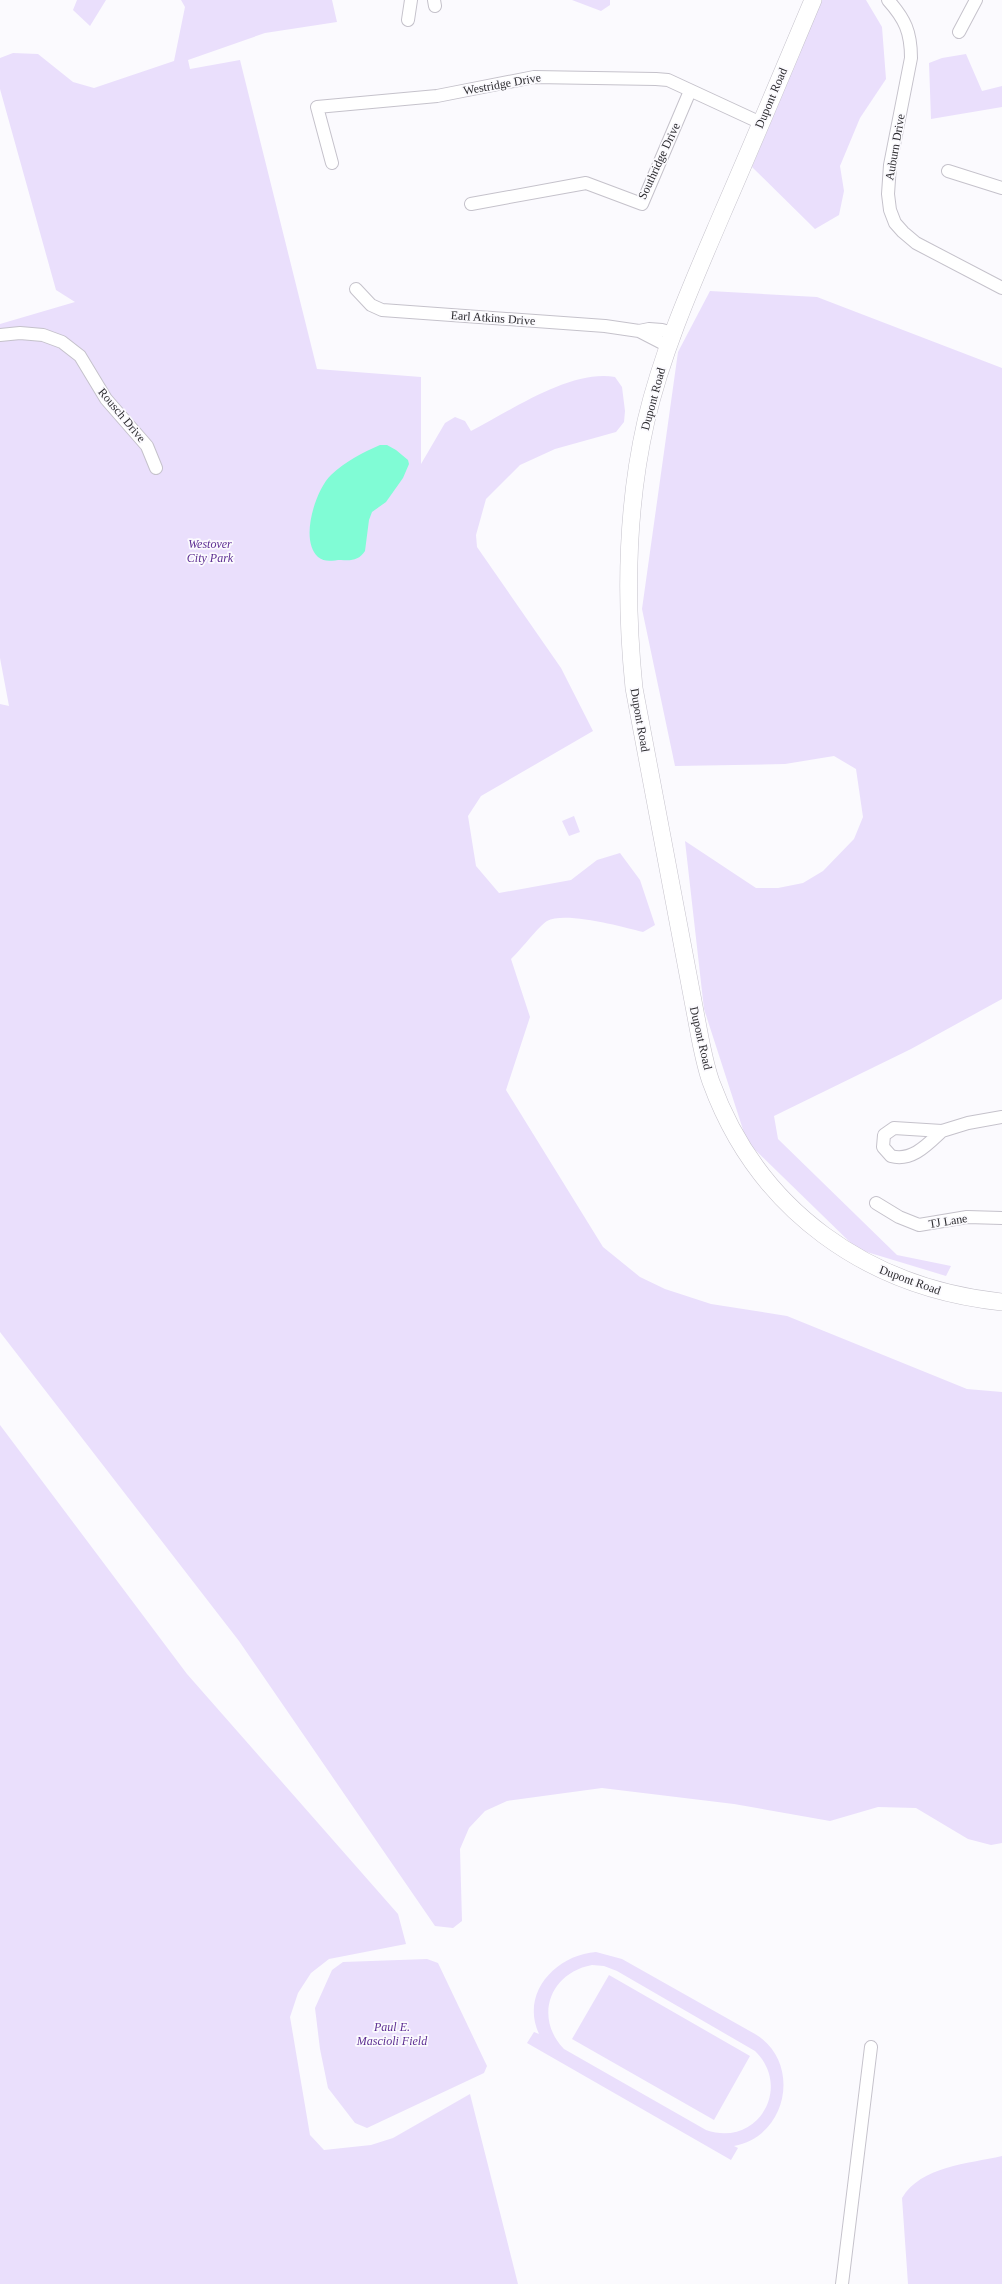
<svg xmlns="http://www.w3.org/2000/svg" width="1002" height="2284" font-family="'Times New Roman',serif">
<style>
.green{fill:#eadffc;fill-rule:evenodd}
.water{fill:#80fcd5}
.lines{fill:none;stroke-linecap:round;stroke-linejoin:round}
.street-casing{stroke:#c5c2cb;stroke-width:14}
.secondary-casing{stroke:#c5c2cb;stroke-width:18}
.street{stroke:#fff;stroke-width:12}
.secondary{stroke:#fff;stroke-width:17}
.labels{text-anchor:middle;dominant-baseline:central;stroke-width:3.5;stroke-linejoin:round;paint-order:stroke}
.street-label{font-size:12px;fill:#2c2b2f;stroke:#fbfafe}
.park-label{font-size:12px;font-style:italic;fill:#5e2f92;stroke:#fbfafe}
</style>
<rect width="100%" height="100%" fill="#fbfafe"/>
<path class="green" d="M77,0H106L90,26L73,10Z
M181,0H332L337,22L265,33L188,60L190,69L240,60L317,369L421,377V464L445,423L455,417L465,421L471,431C510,411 571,369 615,377L622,387L625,411L624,422L616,432L555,449L520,465L486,499L476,535L477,547L561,668L593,731L481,796L468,816L476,866L499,893L571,880L597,860L620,853L640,880L655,925L643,932C623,927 565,911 547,921C538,927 520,951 511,959L530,1017L506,1090L603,1247L640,1277L665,1289L711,1304L787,1316L967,1389L1002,1392V1843L991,1845L968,1839L916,1808L878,1807L830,1821L734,1804L602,1788L507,1801L485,1811L469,1828L460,1849L462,1921L453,1928L435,1926L239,1641L0,1332V704L9,706L0,658V324L75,302L56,290L0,89V58L13,53L38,54L73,82L94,88L174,61L185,7Z
M572,0H610V5L601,11Z
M822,0H866L882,27L886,79L860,118L840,166L844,191L839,215L815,229L752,167Z
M966,54L982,91L1002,86V107L931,119L929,63L942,58Z
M710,291L817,297L1002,368V999L911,1049L774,1116L778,1139L897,1255L951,1266L946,1276L857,1249L747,1142L704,1009L685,841L756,888H778L803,883L823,871L854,839L863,817L856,769L834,756L785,764L675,766L642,609L678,352Z
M574,816L580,832L569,836L562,821Z
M0,1425L187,1674L398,1914L406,1944L329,1959L311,1973L298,1993L290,2017L310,2135L324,2150L371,2145L393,2138L470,2094L518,2284H0Z
M596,1952L622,1959L755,2034C802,2062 788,2136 734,2146L738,2148L731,2160L527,2043L534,2032L539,2034C520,1993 556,1955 596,1952ZM592,1965L604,1966L617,1971L755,2051C793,2088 757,2148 706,2130L564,2049C534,2018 549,1973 592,1965Z
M427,1959L438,1963L487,2066L484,2073L367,2128L355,2123L328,2088L320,2049L315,2008L332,1970L343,1962Z
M609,1975L750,2056L714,2120L572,2039Z
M1002,2156V2284H908L902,2198C921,2166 968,2164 1002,2156Z"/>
<path class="water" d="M380,445H387L396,450L408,460L409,464L403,478L386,502L372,512L369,520L365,551C359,560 352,561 341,560C333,560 325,563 318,557C299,540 316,489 331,475C346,461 362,453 380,445Z"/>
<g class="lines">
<defs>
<path id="street" d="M434,0L435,6
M888,0C905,19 911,32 911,58L890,165L888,194L890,210L895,223L903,232L916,243L1002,288
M408,20L411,0
M959,32L976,0
M332,163L317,107L437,96L534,77L656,79L668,80L761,123
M948,171L1002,188
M471,204L586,183L642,204L690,91
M356,289L371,305L382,310L605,326L639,331L649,329L662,330L673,333
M639,331L668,346
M0,335L20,333L43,335L62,342L80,356L106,399L147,446L156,468
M942,1131C928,1144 912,1162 891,1156L883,1147L884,1135L894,1128L942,1131L968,1123L1002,1117
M876,1203L899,1217L919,1225L967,1217L1002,1218
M842,2284L871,2047"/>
<path id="secondary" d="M813,0C783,71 753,143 722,214C693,282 663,349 646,421C626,509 625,599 634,688L700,1038C703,1053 706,1068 711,1082C758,1211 868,1288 1002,1302"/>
</defs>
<use href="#street" class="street-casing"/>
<use href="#secondary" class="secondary-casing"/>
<use href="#street" class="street"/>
<use href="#secondary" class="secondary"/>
</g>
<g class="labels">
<g class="street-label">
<text transform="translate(502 84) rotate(-10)">Westridge Drive</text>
<text transform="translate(771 98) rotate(-67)">Dupont Road</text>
<text transform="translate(895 147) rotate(-80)">Auburn Drive</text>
<text transform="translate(659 161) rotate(-65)">Southridge Drive</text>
<text transform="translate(493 318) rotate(4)">Earl Atkins Drive</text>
<text transform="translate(653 399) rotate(-75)">Dupont Road</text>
<text transform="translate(122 415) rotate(50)">Rousch Drive</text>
<text transform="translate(640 720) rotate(80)">Dupont Road</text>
<text transform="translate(701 1038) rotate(77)">Dupont Road</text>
<text transform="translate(948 1221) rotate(-9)">TJ Lane</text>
<text transform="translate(910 1280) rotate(20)">Dupont Road</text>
</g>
<g class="park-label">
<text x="210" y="544">Westover<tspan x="210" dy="14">City Park</tspan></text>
<text x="392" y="2027">Paul E.<tspan x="392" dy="14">Mascioli Field</tspan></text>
</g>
</g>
</svg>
